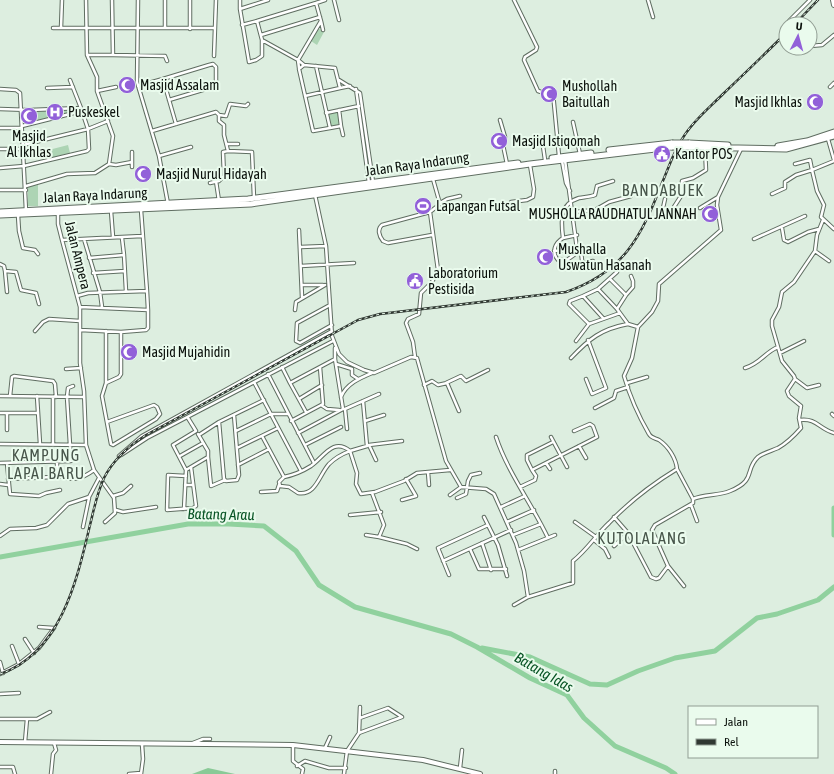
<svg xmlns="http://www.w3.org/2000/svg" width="834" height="774" font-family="'Asap Condensed',sans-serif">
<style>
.green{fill:#add4b4}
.forest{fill:#89ca97}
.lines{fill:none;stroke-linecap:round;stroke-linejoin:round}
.river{stroke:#90d19e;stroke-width:5}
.street-casing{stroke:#5f6d61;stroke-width:4.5}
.secondary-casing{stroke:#5f6d61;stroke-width:6}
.highway-casing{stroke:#5f6d61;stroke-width:7}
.street{stroke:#fff;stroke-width:2.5}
.secondary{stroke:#fff;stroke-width:4}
.highway{stroke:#fff;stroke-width:5}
.rail-casing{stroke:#303832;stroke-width:2.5}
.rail{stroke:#eafbed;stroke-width:1;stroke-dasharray:3;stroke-linecap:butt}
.highway-bridge-casing{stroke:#5f6d61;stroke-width:7;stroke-linecap:butt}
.highway-bridge{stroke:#fff;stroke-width:5}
.labels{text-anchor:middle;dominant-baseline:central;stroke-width:4;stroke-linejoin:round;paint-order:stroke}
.poi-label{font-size:14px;fill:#0b110c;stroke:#eafbed;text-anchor:start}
.street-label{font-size:14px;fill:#0b110c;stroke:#eafbed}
.water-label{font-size:15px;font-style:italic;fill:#085425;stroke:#eafbed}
.quarter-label{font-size:16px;letter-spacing:1px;fill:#48564b;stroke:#eafbed}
</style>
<rect width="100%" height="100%" fill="#ddeee0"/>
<path class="green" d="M318,28L324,32L317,45L311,41Z
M80,109L82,113L22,123L21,112Z
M338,112L340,124L331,126L328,114Z
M68,145L70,153L42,160L41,152Z
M38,185V206H28V186Z
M428,200L431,208L417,211L415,204Z"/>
<path class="forest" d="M208,768L235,774H192Z"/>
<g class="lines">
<path class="river" d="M834,508V535
M0,557L188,524H229L264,526L296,551L319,585L355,607L451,634L477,647L530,678L567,695L584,718L615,746L666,768L675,774
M482,648L530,657L590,684L607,685L638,671L675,658L715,651L757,618L777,614L818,600L834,587"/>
<defs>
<path id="street" d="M138,0L137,82L159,156L168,204
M240,0V9L268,0
M334,0L339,20
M514,0L537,47L536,50L525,57L524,60L538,91L541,92L551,90L553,93L559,156
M648,0L653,17
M316,3L321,21L298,60L262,40L257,21Z
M316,3L325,0
M240,9L249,62L256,60L262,56V40
M321,21L323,30
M789,21L810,0
M242,25L257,21
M53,28H165V0
M61,28L62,0
M165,28H215L216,0
M190,29V0
M261,35L320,17
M810,46L822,45L834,35
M87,55H113L112,0
M113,55L165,56L167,61
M214,56L215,28
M316,66L330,128L341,126L339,110
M299,68L298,60L304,65
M163,79L209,65L213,64L216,67V86L169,100
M70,80L81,108
M339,80L360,93L373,182
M138,86L163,79L176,124
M830,87L834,83
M47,88L73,87
M340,88L350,86
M0,89L16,90L20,93L26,211
M356,89L369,183
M97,91L116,87
M305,96L340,88L335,68L304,65L299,69L313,131L330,128
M248,104L246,106L230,104L226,116L219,115V121L224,125V135L228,151L252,152L254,198
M0,109L30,110L81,108L82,111
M326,113L359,106
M500,120L505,137L503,145L507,164
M573,122L580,154
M341,126L343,135
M0,128H21
M152,131L216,112L219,115
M828,139L834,160
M533,140L542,139L545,160
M227,144H238
M23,145L88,129L108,121
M0,149H23
M132,152V167
M159,156L191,147
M565,160L577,249L581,252L583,268
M562,161L566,183L570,191
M834,161L812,170L817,191L824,205L821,217L834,229
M109,164L116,165L132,162
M0,168L24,166L87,151L89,149L88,129L82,111L22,126
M216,181L219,201
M210,183L219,181L224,176L223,152L228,151
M26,186L67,174L95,173L109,164L113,136L97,91V77L87,55L86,0
M0,190H26
M772,194L785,188V182L796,175L812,170L810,160L795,164
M315,195L326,246L332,336L339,354L347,362L364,370L374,373L411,357L417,358L446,461L461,487L486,489L494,494L516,543L524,571L528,597
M665,199L663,208L672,210L681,196L682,181L693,178L706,170L705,148
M440,203L447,199L460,196
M700,208L718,197
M511,209V202L527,200L533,197L534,189L530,165
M111,211L113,237
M430,212L382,225C377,229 379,236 383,241L388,243L432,235
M574,212L595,210L609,202L631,196
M58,213V224L62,240L80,307V363L84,391L86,445L94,470L114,498L115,513L105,522
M18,215L19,231L23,248L35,250L38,254
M782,228L784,240L788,242L808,232L819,229
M299,230L302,297
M577,235L563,238C561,222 559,204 579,198C584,197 590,197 595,195L597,186L613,181
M122,238L124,255
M563,238C555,243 551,252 558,260H567L574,255L577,249
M84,239L100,292L102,307
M754,239L805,216
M62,240L142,236
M301,247L326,246
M554,251L577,249
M815,251L829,261
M89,258L124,255L126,291
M582,263L593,261
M0,264L4,266L5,271L16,272L21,290L36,293L39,304
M301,266L354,263
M5,271L7,292
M93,273L125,271
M610,279L626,295L633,287V281L631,276
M302,285H323
M598,289L617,272
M147,291L148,310
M77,296L88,293L147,291L141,210
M583,296L570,301L569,304L589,324
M330,305L297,323L296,341L300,343L332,325
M617,309L626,295
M295,310L296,302L325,285
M603,318L583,296L598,289L617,309L628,324L638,327
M80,330L121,332L146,330L148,328V310L80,307
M35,331L43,322L49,319L80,321
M106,331V383L102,396L111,444L113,445L156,419L160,414L157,407L154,405L107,422
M576,341L589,324L620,313
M335,348V359L343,409H345L347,429
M780,353L804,341
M415,357L413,342L406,323L408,319L419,314L421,293L432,282L438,270L430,212L440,204L433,179
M571,358C589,339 601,329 628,324
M336,364L352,369V375L358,379
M282,367L290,383
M745,368C760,364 765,352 778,347
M66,369L81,368
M268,374L314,463
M586,379L592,394L606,388L588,340
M795,379L807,388L819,385
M254,382L301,471
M106,383L119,377L121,374V332
M446,383L461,376L466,381L488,370
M627,383L647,377
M424,385L432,381L438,385L447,383L459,411
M0,396L84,397
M10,396L12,377L14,376L53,381L55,384L56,397
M37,396L40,444
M53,397V445
M341,397C346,384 360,378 372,373
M299,399L322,385
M363,401L367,446L369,445L376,460
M321,405L327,409L339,410
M595,408L614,398L616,391L628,387
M345,409L379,394
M306,412L290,383L320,367
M0,413H37
M7,413V430
M832,414L834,416
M800,420C817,418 819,429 834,433
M291,421L323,404L320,367L335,359
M365,421L384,415
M219,422L224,479L226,481L237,480L239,475L234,415
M236,431L271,414H288
M298,433L343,409
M199,435L219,422L264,400
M262,436L284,477C294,475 303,471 311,466C324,457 333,437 350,451L367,446
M496,437C508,473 532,504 548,538
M551,437L567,467
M0,444L86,445
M305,445L341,427
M369,445L402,441
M579,446L586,458
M237,448L278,428
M121,455L147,438L333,341
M119,456L142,436L332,331
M180,456L203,443
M208,457L211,486L225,480
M0,463L71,461L67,397L68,388L73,386
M7,463L10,494L39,496L46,493L60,490
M546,463L550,469
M238,465L269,449
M191,467L208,457V451L198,434
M677,469L693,499V503L655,525L652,530L668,566L684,586
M532,470L527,460V455L553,442
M428,472L429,485
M57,475C71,481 81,480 94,470
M186,476L168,475L167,510L193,508L196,506L191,467L186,470
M284,477L279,482L280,486L289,487L298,493C316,496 319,475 329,464C335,458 342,454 350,451L357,473L356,484L361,494L375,492L404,481L417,473L450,470
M8,479L54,477L57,475V462
M0,484L8,485
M185,485H193
M520,487L535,480L536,476L532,470L597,437L593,426L590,424L574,431
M261,492L277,491L279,485
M372,493L384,525L379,537L407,544L417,549
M450,495L461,487
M113,496L123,493L131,486
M457,498L466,494L468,481L471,475L480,473
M693,499C705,494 718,496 730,491C757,480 744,470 758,457C763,453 771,451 778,448C787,443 794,436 801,428L799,418L801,406L789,396L787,391L795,379L794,376L782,361L772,326V320L779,307L782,292L794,282L815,251L817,235L823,220
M402,500L416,496L406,479
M691,505L697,521
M501,507L525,496
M184,509L186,470L173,445L196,431L188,418
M116,510L123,512L156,507
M350,515L381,512
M484,517L498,545L507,576
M614,517L628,533L651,577L656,579L659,578L668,566
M507,522L534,510
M575,522L596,537
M83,527L89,498
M366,535L379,537
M513,535L541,524
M0,536L10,529L36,528L47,525L68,504L89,497L99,478
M594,540L605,549L609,557
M482,543L491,570
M614,546L628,533
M470,549L479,569H506
M518,550L555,535
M443,561L511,530
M449,575L438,548L488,525
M514,605L528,597L573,583V561C587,550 596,535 609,523C628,503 654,483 677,469C676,458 668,446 659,440C655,438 651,438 649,434C638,415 630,397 624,376L632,358L638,327L652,312L658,301L659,284L721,230L717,205L718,197L741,149
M25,639L34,653
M0,662L3,673
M19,664L39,648L54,628L39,627
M0,674L19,664L12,646
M0,694L19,693
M0,719H37L50,712
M359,733L402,717L388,708L360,718
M25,742L27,719
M193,743L203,739H210
M293,745V761L303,769L302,774
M325,748L330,737
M297,766L305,761L329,768H346
M0,767H13L15,774
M460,768L462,750
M555,771V774
M51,774L53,754L56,750L54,743
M129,774L141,773
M141,774L143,759L142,744
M344,774L347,751L359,733L360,707"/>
<path id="secondary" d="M833,0L834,5
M0,742L293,745L423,760L480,774"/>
<path id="highway" d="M689,143L728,145
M778,146L807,141L834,132
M687,147L786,149L834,136
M609,150L672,143
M552,158L591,153
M0,212L248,199L518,163
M0,215L251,204L530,164L672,147"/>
</defs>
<use href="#street" class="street-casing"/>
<use href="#secondary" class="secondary-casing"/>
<use href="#highway" class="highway-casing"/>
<use href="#street" class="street"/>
<use href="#secondary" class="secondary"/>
<use href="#highway" class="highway"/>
<defs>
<path id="rail" d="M795,24L818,0
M0,674C61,653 77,580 90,525C94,509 97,493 104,478C113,460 129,446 146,435L358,320L380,314L566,292C624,272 641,237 662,183C669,167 674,150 684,136C694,120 709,108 723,94C744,74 765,54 786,33"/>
</defs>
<use href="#rail" class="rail-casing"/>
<use href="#rail" class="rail"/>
<defs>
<path id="highway-bridge" d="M672,143H689
M672,147H687"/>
</defs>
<use href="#highway-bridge" class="highway-bridge-casing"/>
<use href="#highway-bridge" class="highway-bridge"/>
</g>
<defs>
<symbol id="mosque-disc" viewBox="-11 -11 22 22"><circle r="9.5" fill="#9260d9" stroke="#eafbed"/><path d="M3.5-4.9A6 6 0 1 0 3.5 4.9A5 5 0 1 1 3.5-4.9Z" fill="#fff"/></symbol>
<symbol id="hospital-disc" viewBox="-11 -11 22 22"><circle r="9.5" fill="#9260d9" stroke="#eafbed"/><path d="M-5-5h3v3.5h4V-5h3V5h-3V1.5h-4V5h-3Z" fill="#fff"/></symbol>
<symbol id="civic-disc" viewBox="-11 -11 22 22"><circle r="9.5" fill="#9260d9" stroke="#eafbed"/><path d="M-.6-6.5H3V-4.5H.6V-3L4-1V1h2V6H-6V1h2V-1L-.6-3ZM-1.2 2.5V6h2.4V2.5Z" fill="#fff"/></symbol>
<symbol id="stadium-disc" viewBox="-11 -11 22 22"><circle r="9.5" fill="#9260d9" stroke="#eafbed"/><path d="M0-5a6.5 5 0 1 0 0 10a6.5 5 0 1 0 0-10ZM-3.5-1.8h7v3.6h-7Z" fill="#fff"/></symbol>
</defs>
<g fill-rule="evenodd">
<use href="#mosque-disc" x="117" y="75" width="20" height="20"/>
<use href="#mosque-disc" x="539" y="84" width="20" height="20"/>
<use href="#mosque-disc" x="805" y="92" width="20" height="20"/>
<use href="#hospital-disc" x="45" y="102" width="20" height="20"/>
<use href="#mosque-disc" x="19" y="106" width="20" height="20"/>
<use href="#mosque-disc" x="489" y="131" width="20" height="20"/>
<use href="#civic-disc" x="652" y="144" width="20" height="20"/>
<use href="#mosque-disc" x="133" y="164" width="20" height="20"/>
<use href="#stadium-disc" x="413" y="196" width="20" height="20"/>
<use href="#mosque-disc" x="700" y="204" width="20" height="20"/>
<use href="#mosque-disc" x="535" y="247" width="20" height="20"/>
<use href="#civic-disc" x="405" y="271" width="20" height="20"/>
<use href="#mosque-disc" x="119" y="342" width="20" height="20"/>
</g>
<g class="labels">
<g class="poi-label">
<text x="140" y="85">Masjid Assalam</text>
<text x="562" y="86">Mushollah<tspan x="562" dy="16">Baitullah</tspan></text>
<text x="802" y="102" text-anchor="end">Masjid Ikhlas</text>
<text x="68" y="112">Puskeskel</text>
<text x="29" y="136" text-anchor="middle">Masjid<tspan x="29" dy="16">Al Ikhlas</tspan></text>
<text x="512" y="141">Masjid Istiqomah</text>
<text x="675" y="154">Kantor POS</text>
<text x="156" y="174">Masjid Nurul Hidayah</text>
<text x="436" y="206">Lapangan Futsal</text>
<text x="697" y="214" text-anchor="end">MUSHOLLA RAUDHATUL JANNAH</text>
<text x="558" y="249">Mushalla<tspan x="558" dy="16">Uswatun Hasanah</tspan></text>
<text x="428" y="273">Laboratorium<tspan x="428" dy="16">Pestisida</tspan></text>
<text x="142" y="352">Masjid Mujahidin</text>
</g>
<g class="street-label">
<text transform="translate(417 164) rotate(-8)">Jalan Raya Indarung</text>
<text transform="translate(95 195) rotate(-3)">Jalan Raya Indarung</text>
<text transform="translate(78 255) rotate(76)">Jalan Ampera</text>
</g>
<g class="water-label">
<text transform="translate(221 514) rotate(1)">Batang Arau</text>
<text transform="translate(544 672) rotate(30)">Batang Idas</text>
</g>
<g class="quarter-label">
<text x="663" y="190">BANDABUEK</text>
<text x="46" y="455">KAMPUNG<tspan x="46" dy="18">LAPAI BARU</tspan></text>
<text x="642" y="538">KUTOLALANG</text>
</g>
</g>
<rect x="688" y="706" width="130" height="52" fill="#eafbed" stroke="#919d93"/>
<rect x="696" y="719" width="20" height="6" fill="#ffffff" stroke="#919d93"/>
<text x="724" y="726" font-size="12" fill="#0b110c">Jalan</text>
<rect x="696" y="739" width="20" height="6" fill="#303832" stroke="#919d93"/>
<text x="724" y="746" font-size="12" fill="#0b110c">Rel</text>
<g transform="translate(798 36) rotate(6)"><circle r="19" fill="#eafbed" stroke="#919d93"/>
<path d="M0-3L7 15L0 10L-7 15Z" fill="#9260d9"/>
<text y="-6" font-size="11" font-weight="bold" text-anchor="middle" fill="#0b110c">U</text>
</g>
</svg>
